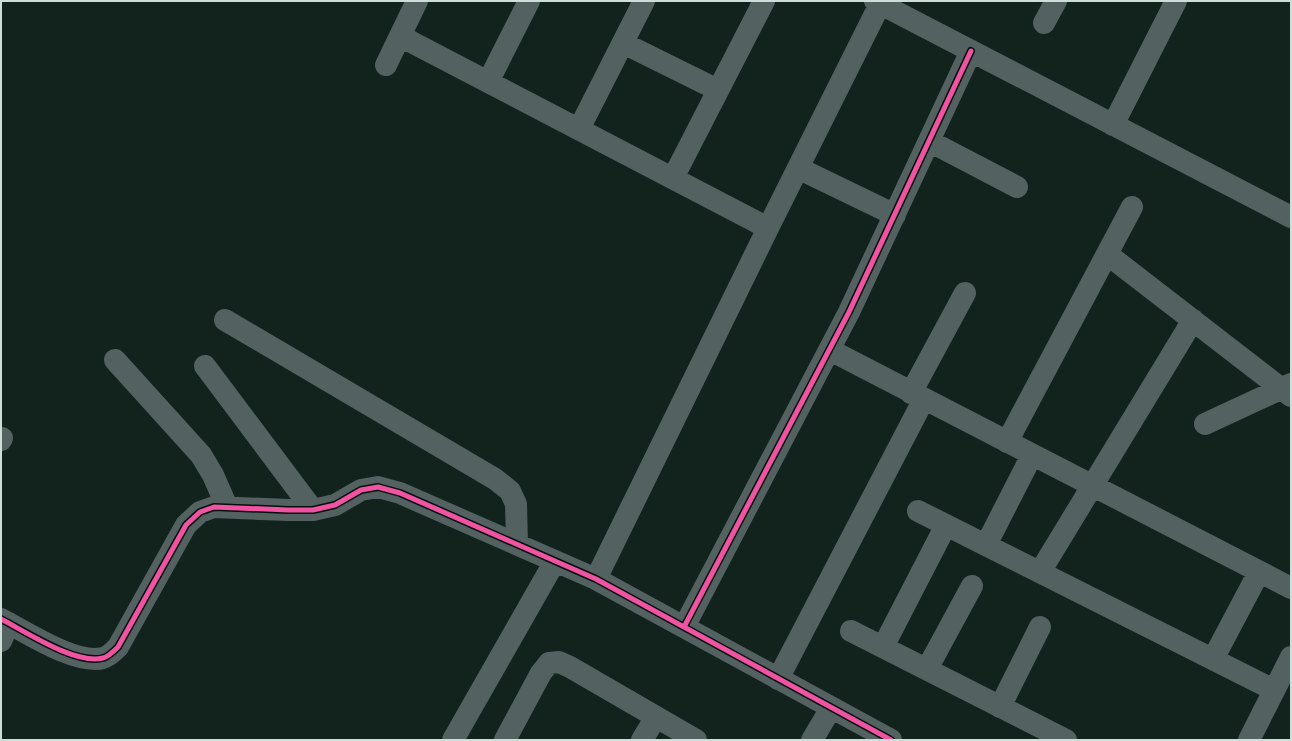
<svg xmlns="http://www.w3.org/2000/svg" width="1292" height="741" font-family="'Sofia Sans Condensed',sans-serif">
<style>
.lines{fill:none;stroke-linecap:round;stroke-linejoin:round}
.minor{stroke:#536160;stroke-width:22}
.cycleway-casing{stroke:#050f0c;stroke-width:8}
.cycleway{stroke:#f153a3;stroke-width:5}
</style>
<rect width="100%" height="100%" fill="#12231e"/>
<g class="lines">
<path class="minor" d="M875,1L1291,217
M1044,23L1056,1
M400,36L768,228
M623,43L718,90
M386,65L417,1
M488,82L529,1
M1113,125L1176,1
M579,129L644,1
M929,141L1017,187
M798,168L895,215
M673,178L764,1
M1107,254L1291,396
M225,320L495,479L510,491L516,504L517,544
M830,350L1291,588
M115,360L201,455L213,475L227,507
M205,366L313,510
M911,393L965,293
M1205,424L1291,384
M1,440L2,438
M1007,442L1132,207
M918,511L1274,690
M986,545L1032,455
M1040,572L1193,320
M596,579L768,228L880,4
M1,619C26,632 76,665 103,658C108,657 114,651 118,647L186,525L200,512L214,507L288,510H313L335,505L361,490L378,487L400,493L596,579L891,740
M684,627L849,312L971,51
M851,631L1066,740
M1,641L9,623
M883,647L946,525
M1213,659L1259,572
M927,669L972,586
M778,679L924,399
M1000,707L1040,627
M453,740L555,561
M505,740L541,673L549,663L559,662L570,667L696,740
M642,740L656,717
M812,740L831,708
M1249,740L1291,657"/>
<defs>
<path id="cycleway" d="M1,619C26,632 76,665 103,658C108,657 114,651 118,647L186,525L200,512L214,507L288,510H313L335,505L361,490L378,487L400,493L596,579L891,740
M684,627L849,312L971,51"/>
</defs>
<use href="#cycleway" class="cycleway-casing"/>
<use href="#cycleway" class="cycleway"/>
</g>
<rect width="1292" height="741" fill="none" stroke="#cdddd8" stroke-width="4"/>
</svg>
